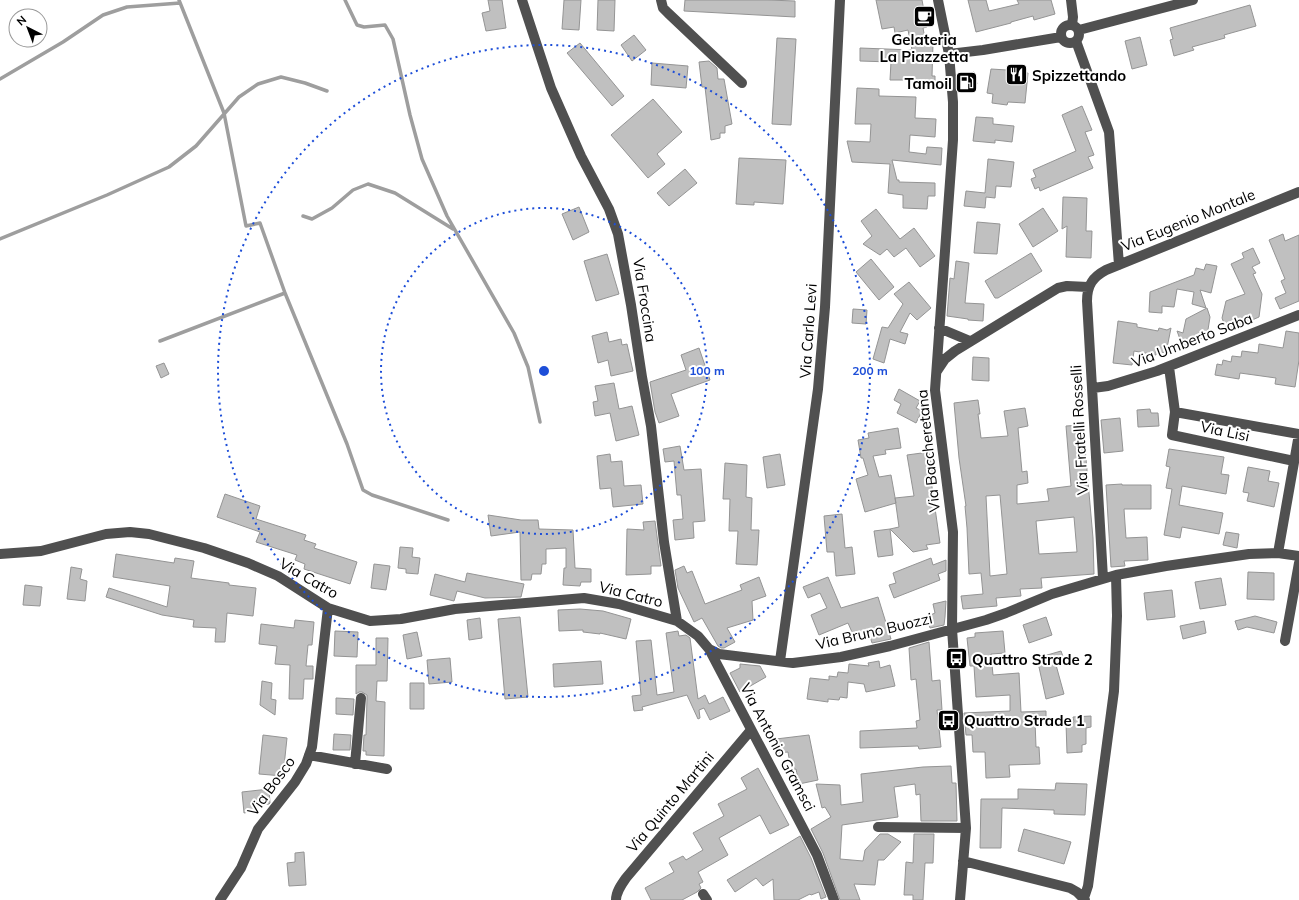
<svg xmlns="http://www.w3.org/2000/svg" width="1299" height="900" font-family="Mulish,sans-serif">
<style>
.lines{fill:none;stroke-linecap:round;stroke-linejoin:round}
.stream{stroke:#9e9e9e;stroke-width:3.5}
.building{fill:#c0c0c0;stroke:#949494;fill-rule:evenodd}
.minor{stroke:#505050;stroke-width:10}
.ring{fill:none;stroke:#1d4ed8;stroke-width:2;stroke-dasharray:2 4}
.labels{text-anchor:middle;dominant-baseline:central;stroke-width:4;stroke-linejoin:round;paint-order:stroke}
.poi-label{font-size:15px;font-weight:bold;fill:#000;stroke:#fff;text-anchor:start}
.street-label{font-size:15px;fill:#000;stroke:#fff}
.centre{fill:#1d4ed8;stroke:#fff;stroke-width:2}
.ring-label{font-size:12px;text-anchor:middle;font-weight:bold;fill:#1d4ed8;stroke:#fff;stroke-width:4;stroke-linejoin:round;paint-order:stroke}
</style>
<rect width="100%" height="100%" fill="#fff"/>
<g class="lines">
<path class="stream" d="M179,0L224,113L246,226L260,223L285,293L347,444L363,490L372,495L448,520
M345,0L357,25L364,27L385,25L393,39L410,115L422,159L447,216L514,333L528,367L540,422
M0,79L63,42L103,15L127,7L180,3
M303,216L312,219L332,208L353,190L368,184L395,193L453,229
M0,239L107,195L169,167L196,146L239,97L258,84L281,77L305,83L327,91
M160,341L285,293"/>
</g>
<path class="building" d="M488,0H502L506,28L486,31L482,13L490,11Z
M564,0H581L579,30L562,29Z
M598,0H615L614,31L597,30Z
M685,0H768L795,1V17L684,11Z
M876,0H922L927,27L923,28L926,44H933L932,76H935V90L913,89L914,80H890L891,62L860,61V48L912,50L908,30L895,33L894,27L882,29Z
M968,0H986L989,11L1019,4L1017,0H1051L1055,14L1034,20L1033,16L1011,22V23L976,32Z
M1250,5L1256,26L1224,35L1225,38L1192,47L1194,50L1174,56L1170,40L1173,39L1170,28Z
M634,35L646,50L632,61L621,45Z
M1140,37L1147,65L1132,69L1125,41Z
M777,38L796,39L791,125L772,124Z
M580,43L624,96L612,106L567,53Z
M709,61L717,68L718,79H724L732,124L725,126V133H720V138L711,140L705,87H702L699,62Z
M652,63L688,66L686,88L651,85Z
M991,69L1007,70L1011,73H1028L1025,103L1008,102L1007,105L992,103L993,94L987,93Z
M974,72L977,84L965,88L962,76Z
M857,88L879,89V96L916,97L915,118L936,119L935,137L910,135L909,152L926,154L927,147L942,148L941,165L892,160L897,180H899V182L935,183V196H928L927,209L903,208V195L888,193L890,164L852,162L847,141L870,142L871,124H855Z
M653,99L682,132L657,154L665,164L648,178L611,135Z
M1082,106L1092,130L1085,132L1094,155L1088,157L1093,168L1040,191L1039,187L1035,189L1031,179L1036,177L1033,170L1076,151L1062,115Z
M976,117L993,118V124L1014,126L1012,142L995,140V143L973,141Z
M739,158L786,160L783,204L754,202V205L736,204Z
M988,159L1014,162L1011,187L996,186L995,198L986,197L985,208L964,206L966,191L985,193Z
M685,169L697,183L669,206L657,193Z
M1063,197L1087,198L1086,231H1092L1091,258L1066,257L1067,226L1062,229Z
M579,207L589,232L573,240L562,214Z
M1043,208L1058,231L1033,247L1019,224Z
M876,209L900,239L914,228L935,256L920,267L906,248L894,257L887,249L880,255L863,244L872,236L861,221Z
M977,222L1000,224L997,254L974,253Z
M1283,234L1285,241L1299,235V301L1280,309L1275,298L1286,293L1281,281L1285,279L1269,240Z
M1253,248L1260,263L1252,267L1256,273L1253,274L1262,294L1259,317L1227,331L1222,318L1226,301L1245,294L1231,264L1244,258L1242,253Z
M1031,253L1042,271L998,298H995L985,281Z
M607,254L619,294L596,301L584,261Z
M871,259L894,287L879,300L856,272Z
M956,261L969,263L965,303L984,304L983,321L968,320V319L947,316L950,278L954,279Z
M1206,264L1217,266L1211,293L1200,290L1206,308L1192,304L1194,292L1177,289L1174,307L1162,306V313L1149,312L1150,292L1194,275L1196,268L1204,270Z
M909,282L931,308L917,320L910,313L900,332L908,334L905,344L890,339L884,363L873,359L882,327L888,328L903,304L894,294Z
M1207,308L1210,317L1207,336L1183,347L1177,331L1183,333L1186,319Z
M853,309L867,310L866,324L852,323Z
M1118,321L1137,324V327L1158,331L1159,328L1167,330L1171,328L1166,353L1156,351V355L1134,351L1132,365L1113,363Z
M1286,331L1299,333V360L1295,387L1275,384L1276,378L1240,373L1239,379L1215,375L1217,364L1222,365L1223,360L1231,362L1232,356L1241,357L1242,351L1258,353L1259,344L1283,348Z
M607,332L609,342L621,339L622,345L627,344L633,371L611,376L608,360L598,363L592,336Z
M699,348L710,380L671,394L679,416L659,423L655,412L650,382L686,370L681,355Z
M973,357L989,358V381L972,380Z
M164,363L169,374L161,378L156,366Z
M614,383L619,409L632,406L639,435L616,441L610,413L595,416L593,402L598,401L595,386Z
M899,389L920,401L916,408L922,411L916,423L897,413L901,404L894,400Z
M978,400L980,414H978L981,438L1008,436L1004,411L1025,408L1028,426L1018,428L1022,472L1027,471L1028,483L1017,485V504L1049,501L1047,489L1071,486L1066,426L1083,425L1093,538L1094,574L1041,578L1042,588L1020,589L1021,596L996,598L997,606L963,609L961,596L983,594L981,573L969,574L967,528L965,506H966L959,458L954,403ZM1000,495L1007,574L990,576L986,496ZM1074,517L1077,552L1039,554L1036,521Z
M1150,409L1151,413H1158L1159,426L1138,427L1137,410Z
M1120,418L1123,451L1104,453L1101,420Z
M898,428L901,448L885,450L886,454L873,456L879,477L891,475L896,503L865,512L856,479L868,475L863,458H861L858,440L869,438L868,433Z
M680,446L684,470L701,469L705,521L693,522L694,538L675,540L673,520L683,519L681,495H677L674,461L665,462L663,449Z
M1169,449L1224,457L1221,474L1229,475L1226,494L1182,486L1179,505L1223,513L1219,534L1182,527L1180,538L1164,535L1172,489L1166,488L1170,467L1166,466Z
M929,452L934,480H931L940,543L926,545L928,549L913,552L890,529L899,527L895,498L914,496L907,455Z
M610,454L611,462L622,461L624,486L641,485L643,504L613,507L611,488L600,489L597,456Z
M780,454L785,485L767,488L763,457Z
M725,463L747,465L746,497L752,498L751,530H759L757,565L736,564L738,531H729L730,499H723Z
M1248,467L1270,471L1268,481L1279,483L1274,507L1247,501L1249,493L1243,492Z
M1122,484V485H1151V509H1124L1126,538L1147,537L1148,560L1124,561L1125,566L1111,567L1106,485Z
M225,494L260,506L256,519L306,535L304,540L316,544L314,548L357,562L350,584L304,569L305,564L295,560L297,555L256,542L260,532L217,517Z
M842,514L845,548L852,547L855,574L836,576L834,552H827L824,516Z
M488,515L521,520H538L539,529L573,530L575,568L591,569V582H581L580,586L563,585L564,568H566V548L546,549V564H542L541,574H532L531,580H521L520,532L491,536Z
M655,521L661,566H651V574L626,575L627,529L644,530L643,522Z
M890,529L893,555L878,557L874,531Z
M1226,532L1239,534L1237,548L1223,545Z
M400,547L413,548L412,557L420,558L418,574L406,573V569L398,568Z
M116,554L174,563L175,558L194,561L191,578L229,583V585L256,588L253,616L227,613L225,642H215L216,628L193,627L194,620L162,615L106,597L109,588L167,607L170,586L113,577Z
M931,558L933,565L946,560V571L938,574L940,580L894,598L889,585L896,583L893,573Z
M374,564L390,566L386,590L371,588Z
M684,566L687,573L692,571L705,604L742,590L740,585L759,577L766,596L752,601L753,620L727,628L735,642L724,648H721L718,646L702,618L694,622L678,588L675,570Z
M71,567L82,569L80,579L87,581L85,601L67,599Z
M1248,572L1274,573V600L1247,599Z
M467,573L524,584L521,597L485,598L457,591L454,601L430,595L435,574L465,582Z
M828,577L841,608L878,597L891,639L872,643L869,633L855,639L848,623L819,635L811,615L827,608L820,593L808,598L803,587Z
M1221,578L1226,605L1200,609L1195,582Z
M25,585L42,587L40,606L23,605Z
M1172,590L1175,617L1147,620L1144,593Z
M946,601L945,617L944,625L930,628L926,617L935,613L933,604Z
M580,609L603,611L631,619L626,639L600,633V634L583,632V630L559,631L558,610Z
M1255,616L1277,622L1274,633L1247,627L1238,630L1235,621Z
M520,617L528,697L505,699L498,619Z
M1046,617L1052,635L1029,643L1023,625Z
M480,618L482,638L469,640L467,620Z
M295,620L314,622L312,645H308L306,666H313V679H304L303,699H289L290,665L275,664L277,646L259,644L261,624L294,628Z
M1204,621L1206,633L1183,639L1180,626Z
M335,631L358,632L357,657L334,656Z
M678,631L679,636L686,635L690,638L698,699L705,695L709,704L723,697L730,711L710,720L704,708L699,710L700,718L698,719L687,695L642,707L643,710L634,711L632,696L641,695L636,641L651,640L657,695L674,692L666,633Z
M1003,631L1005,653L991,654L993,675L1019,673L1021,712L1046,711V721H1035L1036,747H1039L1040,764L1009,765L1010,777L986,778L985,752H973L972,735H966L964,713L1010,711V695L976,697L974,666H970L967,638L975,637V633Z
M417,632L422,656L407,659L403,635Z
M376,638H388L387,681H377L376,701L385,702L384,756L366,755V751H363L364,735H366L367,698V695L362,692H359L356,694V665H376Z
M929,642L932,681L940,680L942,710H937L941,747L919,749L918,746L860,748V731L917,728L916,721L920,720L916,679L911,680L909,648Z
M1061,651L1065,662L1056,665L1064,694L1046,699L1037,658Z
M450,658L452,682L429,684L427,660Z
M601,661L603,684L554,687L553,664Z
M879,661L880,668L890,665L895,686L866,692L864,684L848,682L847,698L840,697L839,700L828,699V702L807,699L810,678L829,680V676L837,677L838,672L848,673L849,664L869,666L868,663Z
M740,664L760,666L766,677L740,692L730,673L740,668Z
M262,681L272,683L271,699L276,700L275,715L260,705Z
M410,683H424V709H410Z
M336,698L354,699L353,715L336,714Z
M1091,716V727L1086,728V744L1082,745V752L1067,753L1066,723L1074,722L1073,717Z
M334,734L351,735L350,750H333Z
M263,735L287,738L283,776L259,774Z
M809,735L818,780L799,784L796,769L791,770L788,752L778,753L776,739Z
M951,766L952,783H956L957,821H921L920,794L916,795L915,784L894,787L898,817L842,825L840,859L863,861L865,850L880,834H888L901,842L884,860H878L875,885L854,884L860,900H840L823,853L811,829L831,817L825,807L822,808L816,784L840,785L841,805L863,802L861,774L923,767Z
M758,768L789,825L770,834L760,815L719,838L728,855L698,872L703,882L699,884L701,888L697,892L682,900H651L645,888L674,872L669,863L683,856L686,860L703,850L693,833L724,816L718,804L747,789L741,778Z
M1056,783L1087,784L1085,815L1054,814V810L1002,808L1001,848H980L981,799H1018V789L1055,790Z
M269,789L270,803L269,804L254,806V811L244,813L242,792Z
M1024,829L1071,842L1064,864L1018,851Z
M914,834H934L933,863H925L923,900H913V895H904L906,862L913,863Z
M800,836L811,858L826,897L821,899L819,892L811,895L810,894L798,900H774L773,879L763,886L756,878L735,892L727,880Z
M304,852L306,885L289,886L287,863L295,862V853Z"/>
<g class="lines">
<path class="minor" d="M522,0L551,88L581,156L609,209L618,234L631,305L642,377L651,426L664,542L677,621
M661,0L663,8L668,13L742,83
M938,0L949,54L953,102V140L935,390L953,532L952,629L966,828L960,900
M1071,0L1073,17L1072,25
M1061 34a9 9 0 1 1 18 0a9 9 0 1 1-18 0Z
M1079,30L1193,0
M1076,41L1109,132L1119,265
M949,54L983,50L1061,37
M939,328L970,341
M1169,367L1175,412L1172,435L1294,461
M937,371L945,359L955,351L1058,288L1067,286L1088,287
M1093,388L1108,386L1157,371L1299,315
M1175,412L1299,434
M1278,553L1299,434
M0,554L41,551L106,534L130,532L149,534L204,548L248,563L278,576L328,608L370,621L401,619L455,609L584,598L619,604L677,621L698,636L709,649L817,855L834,900
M1103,578C1097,486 1093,393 1087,301C1087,285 1093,277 1106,270L1299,192
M1285,641L1299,563
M709,649L719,654L793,663L841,657L890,646L986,620L1006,613L1052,594L1116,575L1166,566L1249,554L1278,553L1299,556
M780,661L818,389L825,307L840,0
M309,755L387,769
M355,764L361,698
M878,827L966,828
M963,861L1070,888L1077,892L1085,900
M703,894L707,900
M1084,898L1088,886L1114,691L1117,616L1116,575
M220,900L241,868L258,829L295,782L306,764L312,747L328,608
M616,900C616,892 621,885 626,878L751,730"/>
</g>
<g class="ring">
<circle cx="544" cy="371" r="163"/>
<circle cx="544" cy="371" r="326"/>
</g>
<defs>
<symbol id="cafe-square" viewBox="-11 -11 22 22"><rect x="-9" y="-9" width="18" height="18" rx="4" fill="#000" stroke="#fff"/><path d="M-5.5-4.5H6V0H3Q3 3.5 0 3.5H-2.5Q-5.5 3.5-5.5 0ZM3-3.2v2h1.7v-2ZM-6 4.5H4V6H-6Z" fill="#fff"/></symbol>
<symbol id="restaurant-square" viewBox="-11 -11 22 22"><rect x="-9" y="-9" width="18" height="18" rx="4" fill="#000" stroke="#fff"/><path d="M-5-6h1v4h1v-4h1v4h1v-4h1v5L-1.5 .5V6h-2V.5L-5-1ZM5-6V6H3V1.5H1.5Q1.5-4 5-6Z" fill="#fff"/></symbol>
<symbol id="fuel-square" viewBox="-11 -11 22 22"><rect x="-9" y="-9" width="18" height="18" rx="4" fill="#000" stroke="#fff"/><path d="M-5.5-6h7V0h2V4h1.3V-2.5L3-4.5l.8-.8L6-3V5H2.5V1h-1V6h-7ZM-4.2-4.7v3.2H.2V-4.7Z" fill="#fff"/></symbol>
<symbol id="bus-square" viewBox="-11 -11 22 22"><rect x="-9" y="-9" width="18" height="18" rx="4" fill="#000" stroke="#fff"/><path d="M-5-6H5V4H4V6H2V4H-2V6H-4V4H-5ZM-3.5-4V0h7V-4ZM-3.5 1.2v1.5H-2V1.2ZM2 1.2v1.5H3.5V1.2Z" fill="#fff"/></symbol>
</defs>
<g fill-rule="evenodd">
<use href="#cafe-square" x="912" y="4" width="25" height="25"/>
<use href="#restaurant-square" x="1004" y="62" width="25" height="25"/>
<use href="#fuel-square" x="954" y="70" width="25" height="25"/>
<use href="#bus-square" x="944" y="646" width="25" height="25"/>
<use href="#bus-square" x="936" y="708" width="25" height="25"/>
</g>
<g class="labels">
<g class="poi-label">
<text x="924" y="39" text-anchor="middle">Gelateria<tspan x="924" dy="17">La Piazzetta</tspan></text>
<text x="1032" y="75">Spizzettando</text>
<text x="952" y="83" text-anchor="end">Tamoil</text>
<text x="972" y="659">Quattro Strade 2</text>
<text x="964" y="720">Quattro Strade 1</text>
</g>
<g class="street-label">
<text transform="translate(1188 220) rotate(-22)">Via Eugenio Montale</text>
<text transform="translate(645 300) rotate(81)">Via Froccina</text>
<text transform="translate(808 331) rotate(-86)">Via Carlo Levi</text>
<text transform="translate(1192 340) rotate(-21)">Via Umberto Saba</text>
<text transform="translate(1079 430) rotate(-93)">Via Fratelli Rosselli</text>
<text transform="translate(1225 431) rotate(12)">Via Lisi</text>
<text transform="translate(928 451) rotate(-96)">Via Baccheretana</text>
<text transform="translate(309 578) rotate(30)">Via Catro</text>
<text transform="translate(631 594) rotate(14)">Via Catro</text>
<text transform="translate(874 631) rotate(-13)">Via Bruno Buozzi</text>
<text transform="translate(778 747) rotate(62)">Via Antonio Gramsci</text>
<text transform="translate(271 786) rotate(-54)">Via Bosco</text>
<text transform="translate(670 802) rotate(-50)">Via Quinto Martini</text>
</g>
</g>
<circle cx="544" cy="371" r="6" class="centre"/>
<g class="ring-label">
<text x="707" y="375">100 m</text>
<text x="870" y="375">200 m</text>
</g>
<g transform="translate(28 28) rotate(318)"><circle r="19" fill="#ffffff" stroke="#999999"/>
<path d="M0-3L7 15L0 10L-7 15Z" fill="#000000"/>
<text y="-6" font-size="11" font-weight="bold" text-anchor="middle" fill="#000000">N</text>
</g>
</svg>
